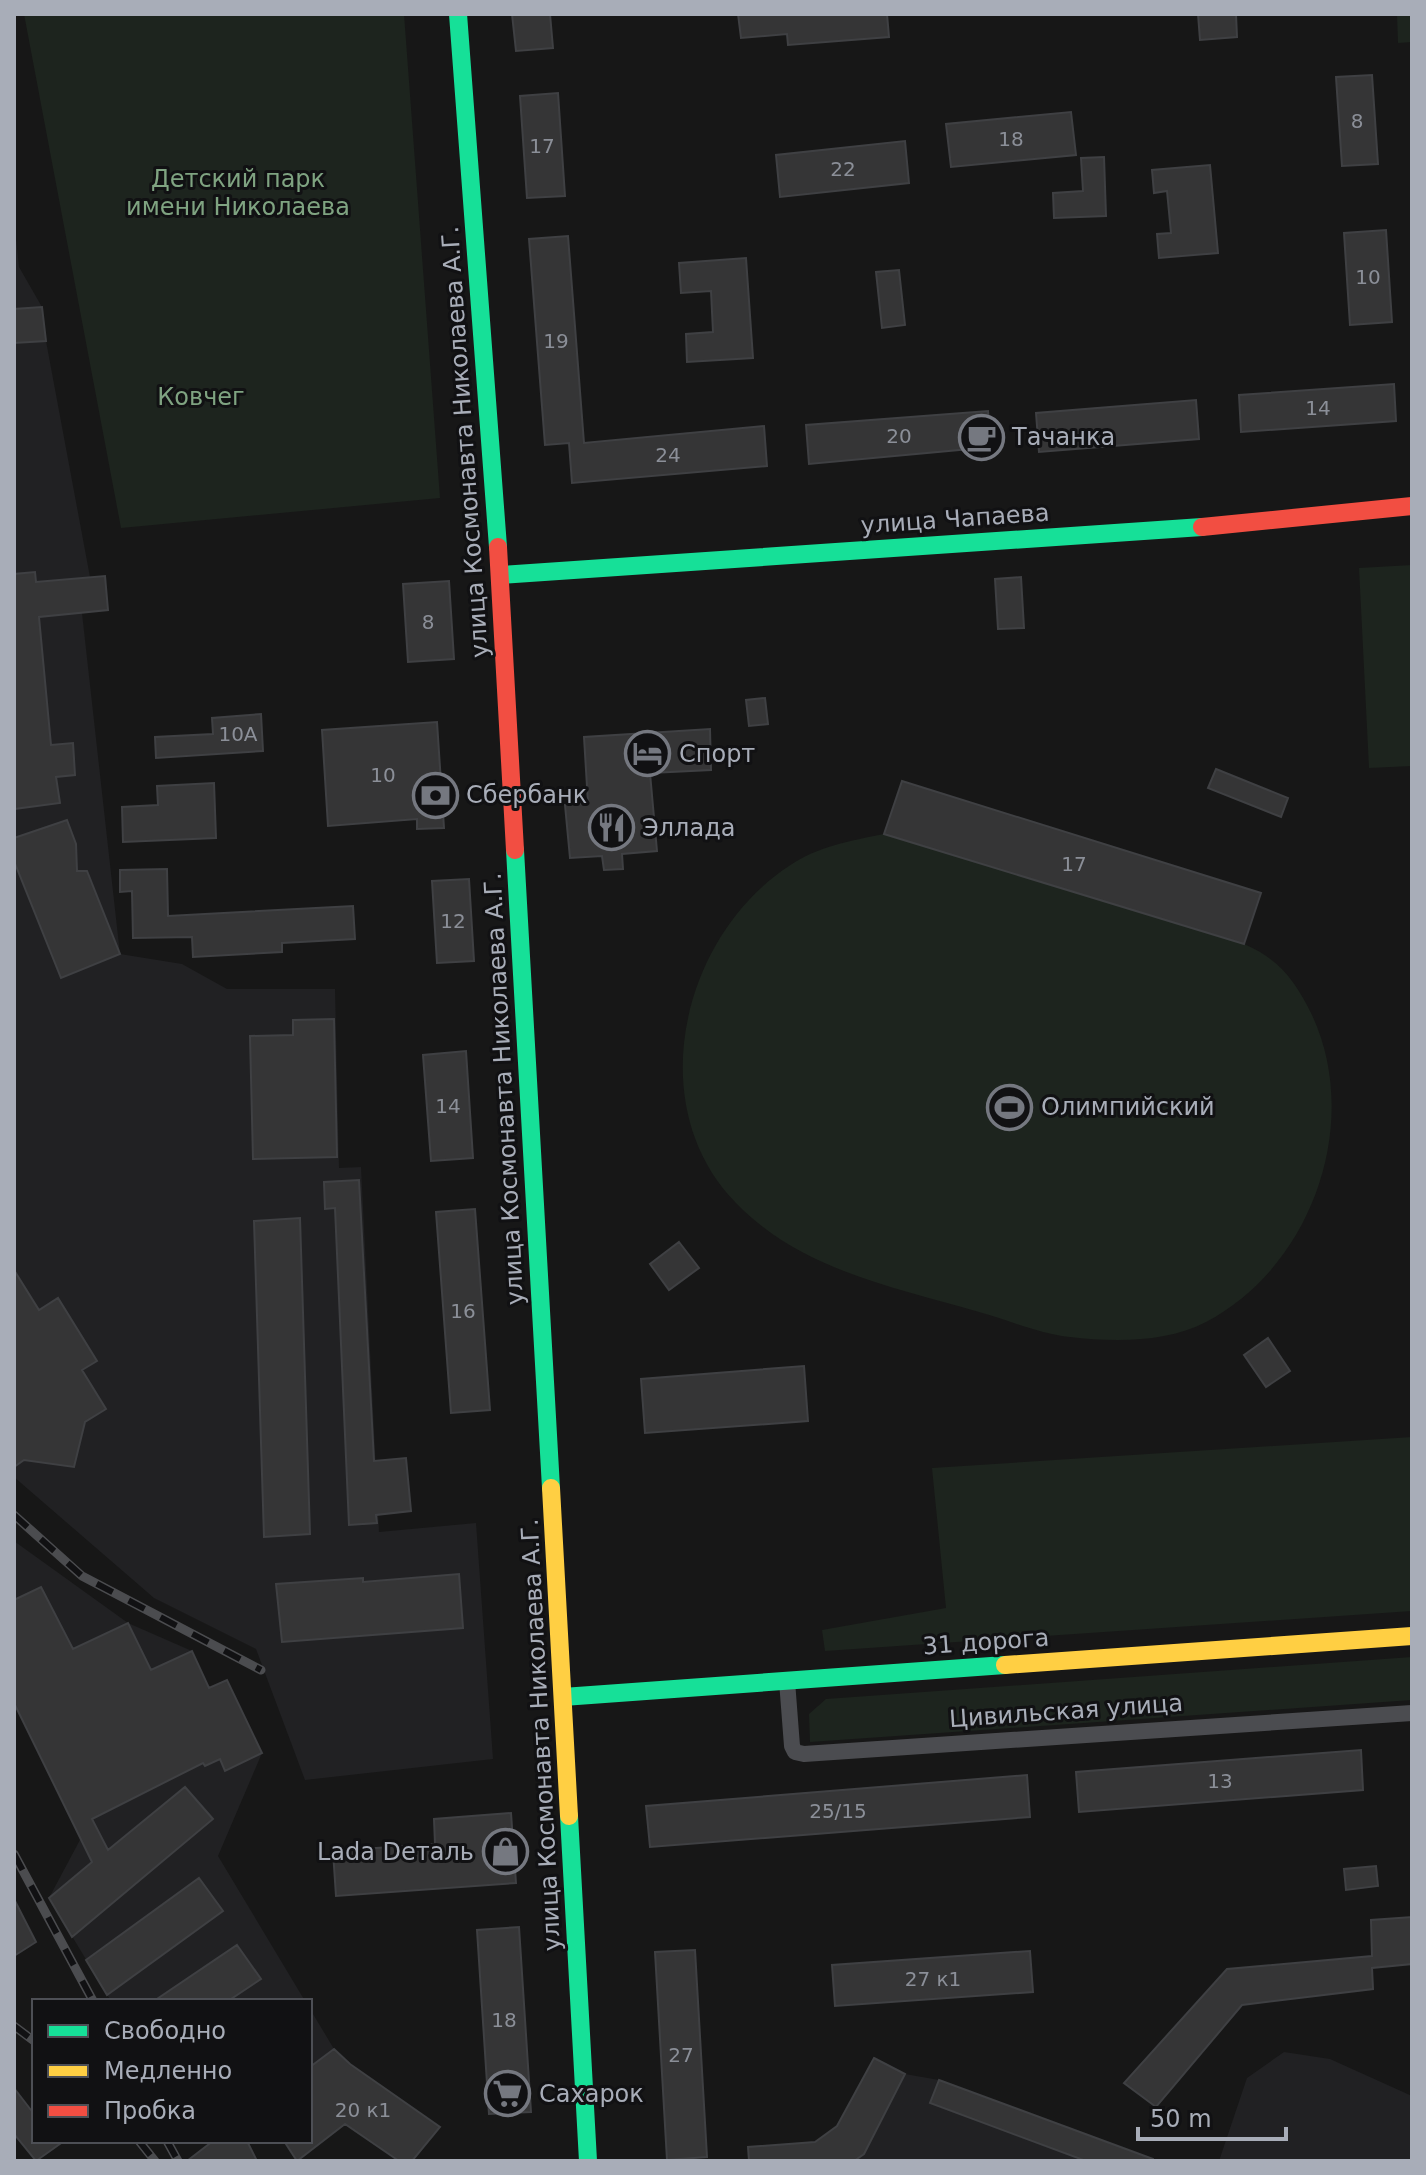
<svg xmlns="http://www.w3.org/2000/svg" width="1426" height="2175" font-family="'DejaVu Sans',sans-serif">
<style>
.built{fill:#212123}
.green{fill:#1d241e}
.building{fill:#353536;stroke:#3f4043;stroke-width:2}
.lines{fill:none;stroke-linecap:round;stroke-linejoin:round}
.street{stroke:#4b4c50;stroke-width:16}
.fast{stroke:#16e098;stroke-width:18}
.slow{stroke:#ffcf43;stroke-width:18}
.jam{stroke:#f24e42;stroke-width:18}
.rail-casing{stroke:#4b4c4f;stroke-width:9}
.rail{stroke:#111113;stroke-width:6;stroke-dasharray:18;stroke-linecap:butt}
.labels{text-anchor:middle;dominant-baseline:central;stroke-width:6;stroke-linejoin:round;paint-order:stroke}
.number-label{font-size:20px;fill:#8b8f98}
.park-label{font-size:24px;fill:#7fa381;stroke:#111113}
.poi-label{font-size:24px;fill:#a8adb8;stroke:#111113;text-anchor:start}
.street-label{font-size:24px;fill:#a8adb8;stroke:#111113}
</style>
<rect width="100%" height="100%" fill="#171717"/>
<path class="built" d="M14,220L19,267L42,307L46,341L90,577L105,576L108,610L82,613L120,954L182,964L227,989H335L339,1168L361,1167L379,1532L476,1523L493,1759L305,1780L256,1649L154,1598L14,1477Z
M14,1541L128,1623L192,1651L209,1688L227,1680L262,1753L218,1856L305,2001H111L49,1898L81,1838L14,1703Z
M310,2009L334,2049L350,2064L310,2095Z
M1284,2052L1330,2059L1412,2096V2161H1219L1247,2078Z
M905,2074L939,2080L1158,2161H854L864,2154Z"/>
<path class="green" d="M24,14H404L440,498L121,528Z
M1397,14H1412V42L1398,43Z
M1412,565V766L1369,768L1359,568Z
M884,834L1244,944C1279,959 1295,980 1312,1015C1362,1122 1313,1266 1206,1322C1166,1343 1113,1342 1070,1337C1040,1334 1008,1320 979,1312C893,1287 801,1270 736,1203C641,1106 682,936 789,866C818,846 850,841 884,834Z
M1412,1437V1611L825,1651L822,1630L946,1608L932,1468Z
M1412,1657V1700L810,1742L809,1714L826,1699Z"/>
<path class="building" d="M512,14H550L553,48L516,51Z
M738,14H887L889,37L788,45L787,34L741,38Z
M1198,14H1236L1237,37L1200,40Z
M1372,75L1378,164L1342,166L1336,77Z
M558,93L565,196L527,198L520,96Z
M1071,112L1076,155L951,167L946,124Z
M905,141L909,183L780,197L776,155Z
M1104,157L1106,216L1054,218L1053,193L1083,191L1081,158Z
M1210,165L1218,253L1159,258L1157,234L1171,233L1167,191L1154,193L1152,170Z
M1386,230L1392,322L1350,325L1344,233Z
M568,236L584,443L764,426L767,466L572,483L569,443L545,445L529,239Z
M746,258L753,358L687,362L686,334L713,332L711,291L681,293L679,263Z
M899,270L905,325L882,328L876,272Z
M42,307L46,341L14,343V309Z
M1394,384L1396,421L1241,432L1239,395Z
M1196,400L1199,439L1039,452L1036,413Z
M988,411L991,447L809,464L806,425Z
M35,572L36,582L105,576L108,610L39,617L51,745L73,743L75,775L56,777L60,803L14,809V574Z
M1021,577L1024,628L998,629L995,579Z
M449,581L454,659L408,662L403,584Z
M765,698L768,724L749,726L746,700Z
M261,714L263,751L156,758L155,737L213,734L212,718Z
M437,722L444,828L417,829V819L328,826L322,730Z
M710,729L711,770L650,773L657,851L622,854L623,869L604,870L602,856L570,858L565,805L588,803L584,737Z
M1216,769L1288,798L1281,817L1208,788Z
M902,781L1261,893L1244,944L884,834Z
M214,783L216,838L123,842L122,807L158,805L157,786Z
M67,820L76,844L77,871H87L120,954L61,978L14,861V838Z
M167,869L168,916L353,906L355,939L282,943V952L193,957L192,937L133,938L132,891L120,892V870Z
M469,879L474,961L437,963L432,881Z
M334,1019L337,1157L253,1159L250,1036L293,1035V1020Z
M466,1051L473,1158L431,1161L423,1055Z
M359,1180L374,1461L406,1458L411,1511L376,1515L377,1523L349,1525L335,1208L325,1209L324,1182Z
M475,1209L490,1410L451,1413L436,1212Z
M300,1218L310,1534L264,1537L254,1221Z
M679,1242L699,1268L669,1290L650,1264Z
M14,1270L39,1310L58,1298L97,1361L82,1370L106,1409L85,1422L74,1467L24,1460L14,1467Z
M1268,1338L1290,1371L1266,1387L1244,1355Z
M804,1366L808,1421L645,1433L641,1379Z
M459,1574L463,1628L282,1642L276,1584L363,1578V1582Z
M41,1587L73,1649L128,1623L151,1670L192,1651L209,1688L227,1680L262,1753L225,1771L220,1759L205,1766L203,1763L92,1819L108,1850L185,1787L213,1819L72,1937L49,1898L92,1862L14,1703V1600Z
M1361,1750L1363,1790L1079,1812L1076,1772Z
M1027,1775L1030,1817L650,1847L646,1806Z
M511,1813L516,1883L336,1896L333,1851L435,1844L434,1819Z
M1376,1866L1378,1886L1346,1890L1344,1869Z
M199,1878L223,1911L107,1995L86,1960Z
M14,1899L36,1942L14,1956Z
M1412,1917V1964L1372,1968L1373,1989L1242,2005L1156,2107L1124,2083L1227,1969L1372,1956L1371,1920Z
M519,1927L531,2112L489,2114L477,1930Z
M237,1945L261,1979L228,2001H154Z
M695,1950L707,2157L667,2160L655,1952Z
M1030,1951L1033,1992L835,2006L832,1965Z
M334,2049L350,2064L440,2127L412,2161H399L345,2124L297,2161L284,2141H310V2067Z
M874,2058L905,2074L864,2154L854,2161H749L748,2147L815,2142L837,2126Z
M939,2080L1153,2159V2161H1086L930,2103Z
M14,2088L34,2114V2141H64L36,2161L14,2134Z
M213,2141H247L257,2161H187Z"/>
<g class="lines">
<path class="street" d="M787,1681L792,1746L795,1752L804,1754L1412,1713"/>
<path class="fast" d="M458,14L498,547
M500,575L1202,527
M515,850L551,1488
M563,1697L1005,1665
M569,1816L588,2161"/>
<path class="slow" d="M551,1488L569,1816
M1005,1665L1412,1636"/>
<path class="jam" d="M1202,527L1412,506
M498,547L515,850"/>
<defs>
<path id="rail" d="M14,1515L82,1576L261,1670
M14,1854L93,2001
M14,2026L34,2041
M139,2141L155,2161
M167,2141L178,2161"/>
</defs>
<use href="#rail" class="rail-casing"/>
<use href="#rail" class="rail"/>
</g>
<defs>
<symbol id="cafe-ring" viewBox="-11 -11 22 22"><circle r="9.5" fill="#111113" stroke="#757880" stroke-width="1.5"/><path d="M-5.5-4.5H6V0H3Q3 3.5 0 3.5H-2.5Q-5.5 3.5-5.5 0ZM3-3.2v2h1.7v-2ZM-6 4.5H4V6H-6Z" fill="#757880"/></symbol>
<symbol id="hotel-ring" viewBox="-11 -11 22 22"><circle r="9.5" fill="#111113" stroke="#757880" stroke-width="1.5"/><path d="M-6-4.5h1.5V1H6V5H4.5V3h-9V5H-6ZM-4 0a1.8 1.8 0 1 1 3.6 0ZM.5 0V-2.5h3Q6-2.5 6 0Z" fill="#757880"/></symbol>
<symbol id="bank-ring" viewBox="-11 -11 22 22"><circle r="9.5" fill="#111113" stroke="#757880" stroke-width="1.5"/><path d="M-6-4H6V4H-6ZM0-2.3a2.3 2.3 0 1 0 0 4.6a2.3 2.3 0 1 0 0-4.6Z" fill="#757880"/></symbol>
<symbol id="restaurant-ring" viewBox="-11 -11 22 22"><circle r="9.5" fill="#111113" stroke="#757880" stroke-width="1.5"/><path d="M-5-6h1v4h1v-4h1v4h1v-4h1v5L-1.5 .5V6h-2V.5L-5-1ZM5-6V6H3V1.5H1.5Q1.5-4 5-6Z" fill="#757880"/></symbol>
<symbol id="stadium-ring" viewBox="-11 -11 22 22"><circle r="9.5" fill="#111113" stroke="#757880" stroke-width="1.5"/><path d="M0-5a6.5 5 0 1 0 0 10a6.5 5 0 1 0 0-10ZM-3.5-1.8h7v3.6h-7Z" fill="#757880"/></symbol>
<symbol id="shop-ring" viewBox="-11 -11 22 22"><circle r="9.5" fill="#111113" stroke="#757880" stroke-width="1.5"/><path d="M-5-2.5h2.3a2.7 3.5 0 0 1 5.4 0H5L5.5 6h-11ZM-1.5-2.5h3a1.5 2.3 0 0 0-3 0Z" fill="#757880"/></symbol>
<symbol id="supermarket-ring" viewBox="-11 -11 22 22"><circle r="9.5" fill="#111113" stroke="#757880" stroke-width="1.5"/><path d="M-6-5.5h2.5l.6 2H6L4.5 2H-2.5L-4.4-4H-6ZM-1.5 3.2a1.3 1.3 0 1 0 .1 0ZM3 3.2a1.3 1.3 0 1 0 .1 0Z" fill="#757880"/></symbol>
</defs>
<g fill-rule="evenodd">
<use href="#cafe-ring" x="956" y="412" width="51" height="51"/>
<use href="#hotel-ring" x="622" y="728" width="51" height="51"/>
<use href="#bank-ring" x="410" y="770" width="51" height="51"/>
<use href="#restaurant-ring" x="586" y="802" width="51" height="51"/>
<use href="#stadium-ring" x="984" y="1082" width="51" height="51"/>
<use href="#shop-ring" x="480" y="1826" width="51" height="51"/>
<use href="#supermarket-ring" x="482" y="2068" width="51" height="51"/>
</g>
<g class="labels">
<g class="number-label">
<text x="1357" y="121">8</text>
<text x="1011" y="139">18</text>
<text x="542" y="146">17</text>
<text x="843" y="169">22</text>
<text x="1368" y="277">10</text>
<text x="556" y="341">19</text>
<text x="1318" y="408">14</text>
<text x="899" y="436">20</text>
<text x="668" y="455">24</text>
<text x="428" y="622">8</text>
<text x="238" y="734">10А</text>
<text x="383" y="775">10</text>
<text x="1074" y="864">17</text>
<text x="453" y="921">12</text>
<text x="448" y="1106">14</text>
<text x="463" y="1311">16</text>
<text x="1220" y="1781">13</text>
<text x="838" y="1811">25/15</text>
<text x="933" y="1979">27 к1</text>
<text x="504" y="2020">18</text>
<text x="681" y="2055">27</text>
<text x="363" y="2110">20 к1</text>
</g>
<g class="park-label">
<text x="238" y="179">Детский парк<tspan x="238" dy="28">имени Николаева</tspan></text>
<text x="201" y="397">Ковчег</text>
</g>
<g class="poi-label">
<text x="1012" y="437">Тачанка</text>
<text x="679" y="754">Спорт</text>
<text x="466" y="795">Сбербанк</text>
<text x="642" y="828">Эллада</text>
<text x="1041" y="1107">Олимпийский</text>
<text x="474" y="1852" text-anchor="end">Lada Dеталь</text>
<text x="539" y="2094">Сахарок</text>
</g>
<g class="street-label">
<text transform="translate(465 442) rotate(-94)">улица Космонавта Николаева А.Г.</text>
<text transform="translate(955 519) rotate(-4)">улица Чапаева</text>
<text transform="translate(504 1089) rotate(-93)">улица Космонавта Николаева А.Г.</text>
<text transform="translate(986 1642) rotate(-4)">31 дорога</text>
<text transform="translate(1066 1711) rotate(-4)">Цивильская улица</text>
<text transform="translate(541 1735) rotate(-93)">улица Космонавта Николаева А.Г.</text>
</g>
</g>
<rect width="1426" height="2175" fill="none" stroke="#a8adb8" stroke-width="32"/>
<rect x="32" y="1999" width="280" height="144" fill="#111113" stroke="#4d4f55" stroke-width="2"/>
<rect x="48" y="2025" width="40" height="12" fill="#16e098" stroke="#4d4f55" stroke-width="2"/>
<text x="104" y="2039" font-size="24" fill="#a8adb8">Свободно</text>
<rect x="48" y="2065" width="40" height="12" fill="#ffcf43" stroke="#4d4f55" stroke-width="2"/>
<text x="104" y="2079" font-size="24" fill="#a8adb8">Медленно</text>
<rect x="48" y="2105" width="40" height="12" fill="#f24e42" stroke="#4d4f55" stroke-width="2"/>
<text x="104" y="2119" font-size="24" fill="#a8adb8">Пробка</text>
<path d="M1138 2127v12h148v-12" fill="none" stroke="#a8adb8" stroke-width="4"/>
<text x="1150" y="2127" font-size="24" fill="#a8adb8" stroke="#111113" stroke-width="6" paint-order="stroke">50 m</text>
</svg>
